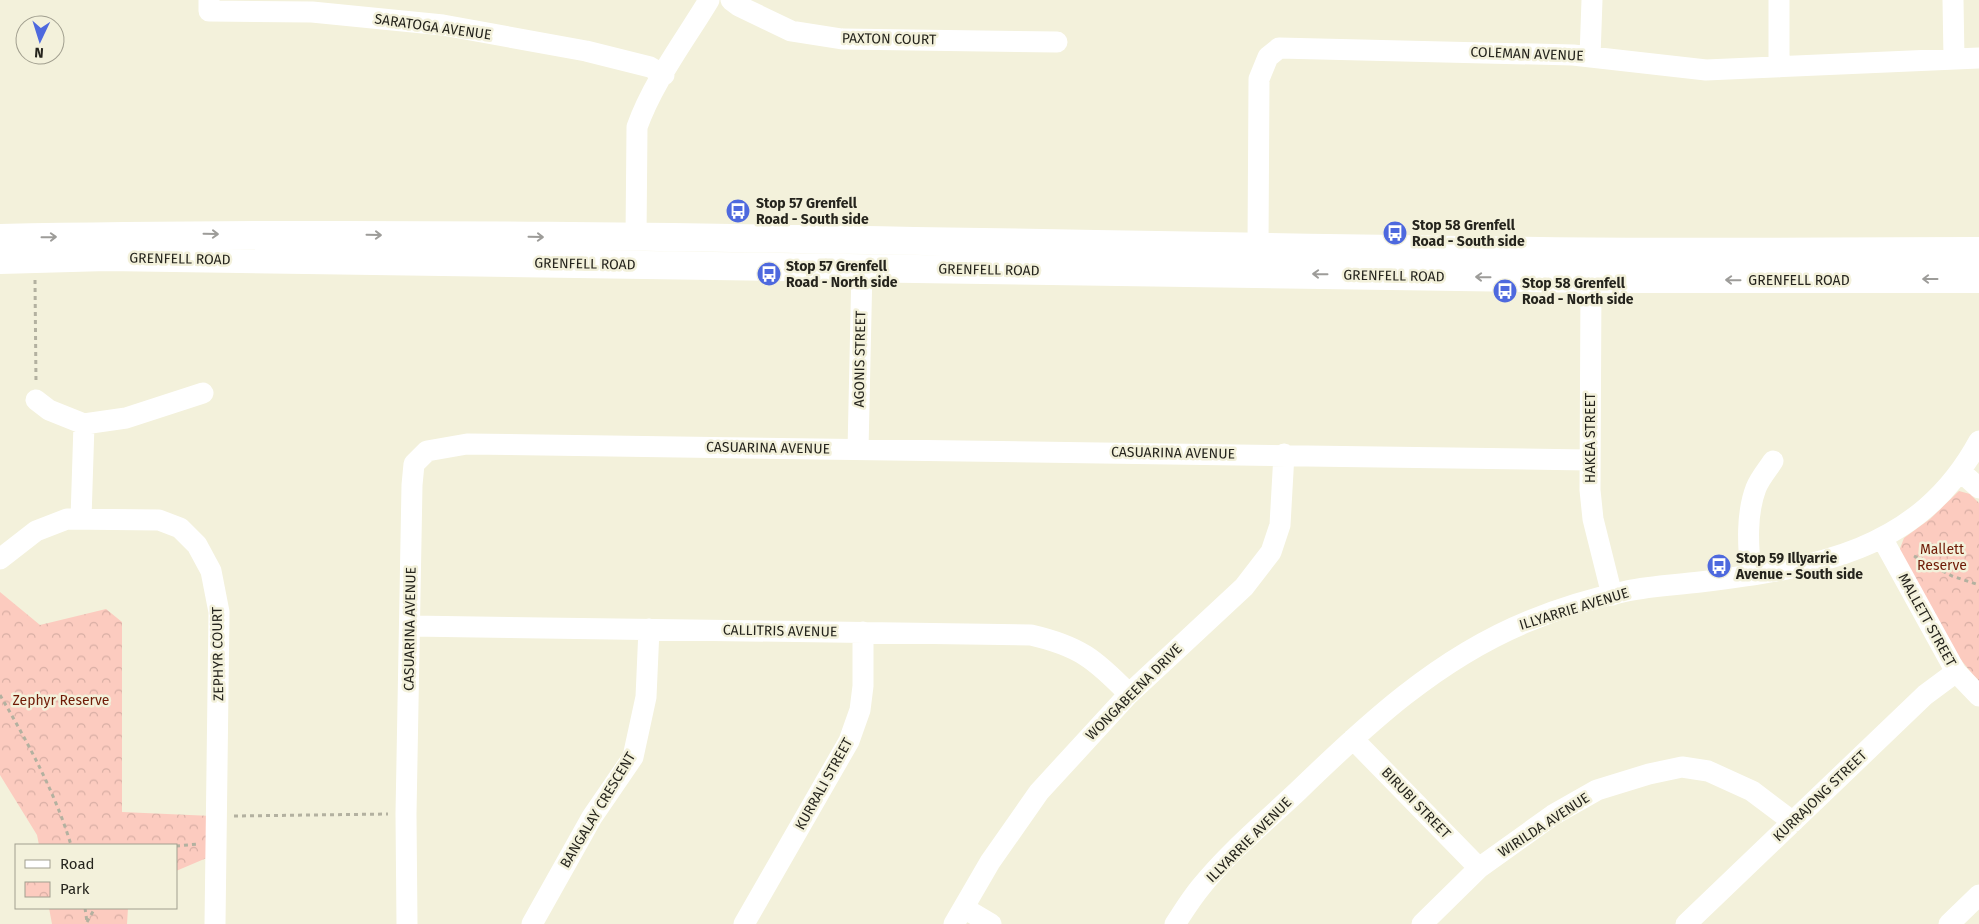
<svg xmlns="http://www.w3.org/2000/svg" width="1979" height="924" font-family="'Fira Sans',sans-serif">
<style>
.park{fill:url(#park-crowns)}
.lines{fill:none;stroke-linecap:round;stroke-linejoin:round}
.path{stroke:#b3b1a0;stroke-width:3;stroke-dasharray:4 4;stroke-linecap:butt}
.minor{stroke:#fff;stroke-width:21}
.major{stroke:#fff;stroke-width:28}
.oneway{stroke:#9d9c99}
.labels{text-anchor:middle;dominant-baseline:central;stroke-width:5;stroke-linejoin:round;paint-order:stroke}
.street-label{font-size:14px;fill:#25241d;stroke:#f3f1db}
.poi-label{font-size:14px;font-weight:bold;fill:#25241d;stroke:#f3f1db;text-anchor:start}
.park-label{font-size:14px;fill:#6f1b06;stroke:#f3f1db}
</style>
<defs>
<pattern id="park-crowns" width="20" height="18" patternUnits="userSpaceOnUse" patternTransform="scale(1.25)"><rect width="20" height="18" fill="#fccbbf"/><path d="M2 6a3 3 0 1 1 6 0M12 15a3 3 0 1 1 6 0" fill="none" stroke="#d8aea4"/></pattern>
</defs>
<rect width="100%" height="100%" fill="#f3f1db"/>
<path class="park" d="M1959,491L1970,494L1979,503V682L1957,655L1898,554L1904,538L1930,519Z
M0,592L40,625L106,609L122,622V812L212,816L209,857L176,871V845H39L37,835L0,775Z
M49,908H128L127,924H52Z"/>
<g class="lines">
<path class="path" d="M35,280L36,383
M1914,556L1952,576L1979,585
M0,695C28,743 55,792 71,845
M234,816L388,814
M176,846L199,844
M85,908L87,922
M87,922L95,908"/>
<path class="minor" d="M209,0V11L312,12L443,25L586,51L650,67L664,75
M731,0L739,6L791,31L842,39L1057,42
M1953,0L1954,58
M1590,57L1592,0
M1779,67V0
M636,238L637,127C653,82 685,40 709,0
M1258,246L1259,79L1268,57L1279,48L1573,55L1706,70L1979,58
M1591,279L1590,490L1593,519L1612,595
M36,400L49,410L84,424L126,418L203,393
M858,450L862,268
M1961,472L1979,488
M81,519L84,424
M1882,538L1956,672L1979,696
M0,559L36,531L67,519L159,520L180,528L197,545L211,571L219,612L215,924
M1751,574C1748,546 1746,514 1756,488C1760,478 1768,469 1773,461
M411,626L1031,635C1079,646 1095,659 1129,694
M1353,739L1479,868
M964,908L991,924
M407,924L406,814L412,485L414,464L427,451L467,444L1588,460
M532,924L592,817L633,757L646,697L649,629
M744,924L849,741L860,710L863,686V632
M954,924L990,862L1039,792L1129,694L1244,587L1271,552L1280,525L1284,454
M1175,924C1183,912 1191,899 1200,888C1228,853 1265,822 1298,791C1367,724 1438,658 1529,621C1560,608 1594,598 1627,591C1651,586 1675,585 1700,582C1814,568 1919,552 1979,441
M1422,924L1479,868L1553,815L1597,790L1649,774L1682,767L1708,771L1752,791L1793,822
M1686,924L1925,695L1956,672
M1949,924L1979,895"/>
<path class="major" d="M0,238C514,228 1028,245 1541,251C1687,253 1833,251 1979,251
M0,260L107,257L1591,279H1979"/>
</g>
<defs><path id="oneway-shaft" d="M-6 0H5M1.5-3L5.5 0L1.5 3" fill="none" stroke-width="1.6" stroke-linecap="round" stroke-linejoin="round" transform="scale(1.25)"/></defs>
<g class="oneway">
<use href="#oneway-shaft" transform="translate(211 234) rotate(1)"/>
<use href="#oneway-shaft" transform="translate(374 235) rotate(1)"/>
<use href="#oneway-shaft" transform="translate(49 237) rotate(-1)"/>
<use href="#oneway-shaft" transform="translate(536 237) rotate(1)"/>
<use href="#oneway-shaft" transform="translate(1320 274) rotate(-179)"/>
<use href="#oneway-shaft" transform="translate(1483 277) rotate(-179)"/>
<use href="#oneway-shaft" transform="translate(1930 279) rotate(180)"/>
<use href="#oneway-shaft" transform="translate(1733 280) rotate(-179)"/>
</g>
<defs>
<symbol id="bus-disc" viewBox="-11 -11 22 22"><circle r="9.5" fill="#4e69de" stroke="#f3f1db"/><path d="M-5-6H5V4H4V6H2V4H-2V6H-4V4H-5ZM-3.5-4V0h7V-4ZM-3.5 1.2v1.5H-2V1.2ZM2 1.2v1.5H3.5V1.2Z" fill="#fff"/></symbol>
</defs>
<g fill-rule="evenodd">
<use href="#bus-disc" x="724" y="197" width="28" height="28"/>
<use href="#bus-disc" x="1381" y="219" width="28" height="28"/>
<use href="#bus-disc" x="755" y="260" width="28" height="28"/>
<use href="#bus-disc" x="1491" y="277" width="28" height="28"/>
<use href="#bus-disc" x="1705" y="552" width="28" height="28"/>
</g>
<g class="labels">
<g class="street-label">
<text transform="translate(433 27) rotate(8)">SARATOGA AVENUE</text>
<text transform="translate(889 39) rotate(1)">PAXTON COURT</text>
<text transform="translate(1527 54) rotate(2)">COLEMAN AVENUE</text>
<text transform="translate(180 259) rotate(1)">GRENFELL ROAD</text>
<text transform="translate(585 264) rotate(1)">GRENFELL ROAD</text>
<text transform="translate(989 270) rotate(1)">GRENFELL ROAD</text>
<text transform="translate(1394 276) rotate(1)">GRENFELL ROAD</text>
<text x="1799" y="280">GRENFELL ROAD</text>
<text transform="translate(860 359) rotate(-89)">AGONIS STREET</text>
<text transform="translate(1590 438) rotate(-90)">HAKEA STREET</text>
<text transform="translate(768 448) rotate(1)">CASUARINA AVENUE</text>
<text transform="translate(1173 453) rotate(1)">CASUARINA AVENUE</text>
<text transform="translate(1574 609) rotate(-17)">ILLYARRIE AVENUE</text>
<text transform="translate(1927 620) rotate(61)">MALLETT STREET</text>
<text transform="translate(410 629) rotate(-89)">CASUARINA AVENUE</text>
<text transform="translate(780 631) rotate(1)">CALLITRIS AVENUE</text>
<text transform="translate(218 654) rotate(-91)">ZEPHYR COURT</text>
<text transform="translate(1134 692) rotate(-45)">WONGABEENA DRIVE</text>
<text transform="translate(824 784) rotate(-61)">KURRALI STREET</text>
<text transform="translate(1820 796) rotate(-44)">KURRAJONG STREET</text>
<text transform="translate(1416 803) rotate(46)">BIRUBI STREET</text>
<text transform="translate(598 810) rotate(-59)">BANGALAY CRESCENT</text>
<text transform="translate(1544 825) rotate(-33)">WIRILDA AVENUE</text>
<text transform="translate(1249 840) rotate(-45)">ILLYARRIE AVENUE</text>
</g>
<g class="poi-label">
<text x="756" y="203">Stop 57 Grenfell<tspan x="756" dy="16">Road - South side</tspan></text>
<text x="1412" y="225">Stop 58 Grenfell<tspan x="1412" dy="16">Road - South side</tspan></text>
<text x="786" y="266">Stop 57 Grenfell<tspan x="786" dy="16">Road - North side</tspan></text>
<text x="1522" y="283">Stop 58 Grenfell<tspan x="1522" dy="16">Road - North side</tspan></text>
<text x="1736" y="558">Stop 59 Illyarrie<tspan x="1736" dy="16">Avenue - South side</tspan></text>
</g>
<g class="park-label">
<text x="1942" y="549">Mallett<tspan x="1942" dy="16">Reserve</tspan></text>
<text x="61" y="700">Zephyr Reserve</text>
</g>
</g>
<rect x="15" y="844" width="162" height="65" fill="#f3f1db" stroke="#a19f8f"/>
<rect x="25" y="860" width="25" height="8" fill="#ffffff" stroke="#a19f8f"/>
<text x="60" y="869" font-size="15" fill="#25241d">Road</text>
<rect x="25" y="882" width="25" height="15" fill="url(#park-crowns)" stroke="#a19f8f"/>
<text x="60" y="894" font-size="15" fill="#25241d">Park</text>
<g transform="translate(40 40) rotate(184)"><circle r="24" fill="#f3f1db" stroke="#a19f8f"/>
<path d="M0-4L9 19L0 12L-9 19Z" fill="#4e69de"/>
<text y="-8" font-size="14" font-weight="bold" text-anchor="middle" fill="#25241d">N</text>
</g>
</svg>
